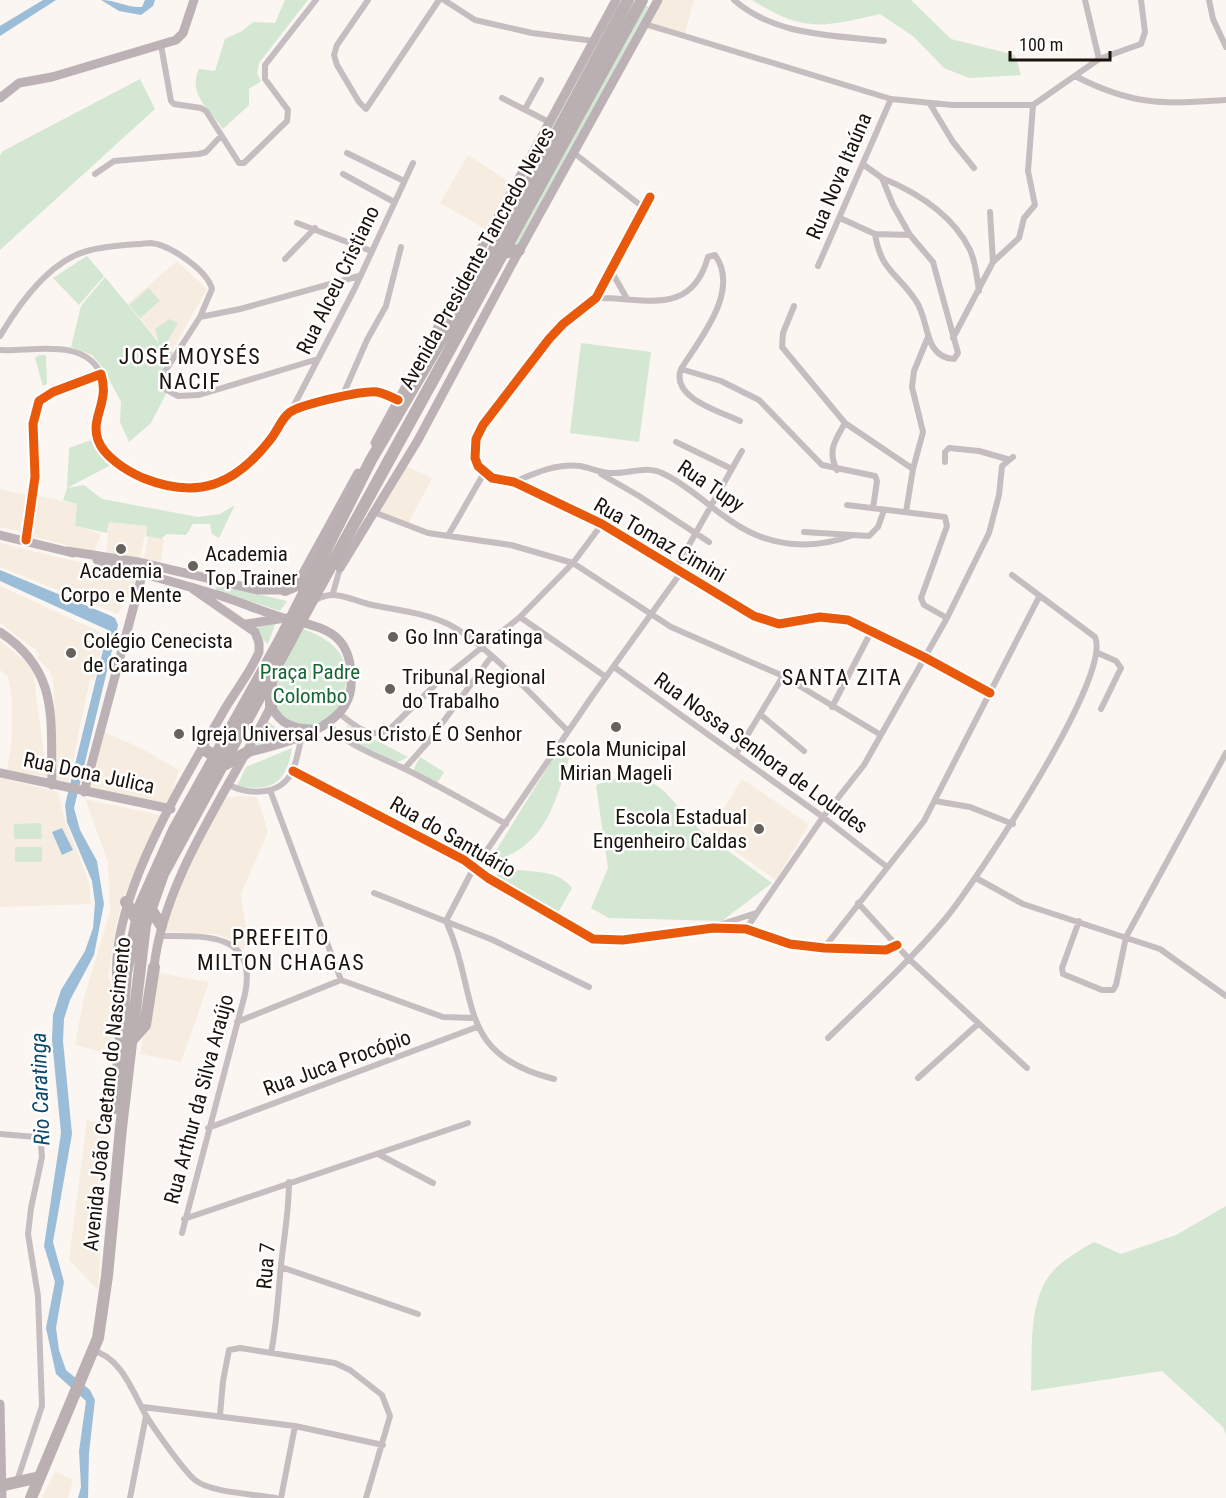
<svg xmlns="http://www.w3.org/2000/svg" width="1226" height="1498" font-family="'Roboto Condensed',sans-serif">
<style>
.built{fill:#f6ede0}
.industrial{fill:#f8ebe0}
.green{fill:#d3e7d3}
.water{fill:#9cbdd8}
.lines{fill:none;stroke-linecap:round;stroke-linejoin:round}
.street{stroke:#c6bdc0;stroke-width:6}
.secondary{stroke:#bcb2b5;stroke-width:9}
.highway{stroke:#baafb1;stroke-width:12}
.highway-bridge{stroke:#baafb1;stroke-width:12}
.cycleway-casing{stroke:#fff;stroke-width:13}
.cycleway{stroke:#e8590c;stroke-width:9}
.poi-dot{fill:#69625c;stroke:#fff;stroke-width:2}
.labels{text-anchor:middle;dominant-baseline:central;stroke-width:5;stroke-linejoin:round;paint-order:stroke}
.street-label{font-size:21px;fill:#1a130b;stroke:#fff}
.poi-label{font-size:21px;fill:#1a130b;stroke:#fff;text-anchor:start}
.park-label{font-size:21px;fill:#176634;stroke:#fff}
.neighbourhood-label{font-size:22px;letter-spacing:1.5px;fill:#1a130b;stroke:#fff}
.water-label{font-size:22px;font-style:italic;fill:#0b496f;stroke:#fff}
</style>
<rect width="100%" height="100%" fill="#fbf6f1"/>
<path class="built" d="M662,0H694L684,38L646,29Z
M468,155L511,183L485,229L440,203Z
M177,261L207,289L170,354L127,304Z
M402,464L432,478L406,528L376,512Z
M0,489L27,495L22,532L0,527Z
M35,495L77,504L75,526L101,534L94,552L30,536Z
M109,522L147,526L139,561L106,552Z
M0,543L138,577L118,614L0,567Z
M0,586L100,632V634L105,637L94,680L90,679L68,784L56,783L54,687L50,671L37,658L39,655L37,651L0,623Z
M0,641L24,660L33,672L47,777L7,771L12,738V699L8,676L0,670Z
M101,731L141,748L179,770L167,807L88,789Z
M0,778L58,792L65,820L89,882L91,904L0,907Z
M742,779L809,824L776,880L709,833Z
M239,796L257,797L268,832L241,894L248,945L241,950L228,938L215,934L161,932L175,895L203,836L225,798Z
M85,799L164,816L121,903L116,928L108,976L117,1007L112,1055L75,1045L83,1001L110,912L108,862Z
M154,972L209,982L181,1062L140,1054Z
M87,1120L108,1124L98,1290L69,1260Z
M55,1471L73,1480L68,1498H42Z"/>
<path class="industrial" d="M148,537L164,540L161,562L144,559Z"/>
<path class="green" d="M285,0H308L259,63L257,73L261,81L249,89V105L223,129C210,110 187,94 199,69L215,71L225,39L242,31L253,22L275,23Z
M752,0H911L951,39L1015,55L1021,75L969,78L944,68L914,37L880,14C823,27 804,33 752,0Z
M619,3L623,4L499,233L494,231Z
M644,6H649L518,246L514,243Z
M140,79L155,109L0,250V155L3,151Z
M87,256L104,276L79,305L53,278Z
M105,277L159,343L155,329L169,319L178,323L166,344L173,353L164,368L161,355L167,392L151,423L129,442L120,422L121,402L103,368L92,355L71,347L81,306Z
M149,288L160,301L140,318L129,305Z
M581,343L651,352L639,442L570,433Z
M40,355H46L47,384L43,386L35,358Z
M91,440L111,465L67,488L84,485L102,499L198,517L220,514L235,505L219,538L212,534L210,524H193L186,535L167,534L161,539L146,536L147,526L109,522L107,533L75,526L77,504L63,500L67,488L69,448Z
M215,584L287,601L280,611L216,590Z
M276,622L268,644L261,638L257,626Z
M303,629C317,634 332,641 341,655C355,679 340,722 311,727C304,729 295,727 287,728L270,698L281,664Z
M267,721L291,739L251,752Z
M347,725L408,757L394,764L348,741Z
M560,747L569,758C557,799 545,846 498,859L492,857Z
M292,748C286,784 272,792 237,786L246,767Z
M420,757L444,772L434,788L414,776V768Z
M637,771L664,791L701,831L772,883L722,921L609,918L591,908L608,868L596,785Z
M41,823L42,839H14V824Z
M15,847H42V862H15Z
M517,870C538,872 559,871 572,888L558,913L496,879L497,874Z
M1226,1206V1435L1223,1427L1162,1371L1031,1391C1033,1355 1027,1307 1049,1276C1060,1261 1079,1251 1094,1242L1121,1254L1176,1235Z"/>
<path class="water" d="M43,0H56L0,36V26Z
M101,0C116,0 127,8 142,7L145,0H155L153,6L141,15L119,11Z
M0,570L109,615L115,618L118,625L74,808L80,830L97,861L104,904L94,955L70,1000L64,1019L63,1041L72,1134L53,1242L64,1282L56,1328L59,1350L66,1370L90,1390L95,1400L89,1453L88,1498H78L81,1487L79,1451L86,1401L56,1374L46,1328L55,1282L44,1246L61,1133L52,1040L53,1015L61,990L85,951L93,928L95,903L92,881L67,822L65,805L108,630L0,581Z
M62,828L73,850L62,855L52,832Z"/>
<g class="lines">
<path class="street" d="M368,0L337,45L334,55L337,65L359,102L366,109L439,0
M444,0L475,20L532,33L594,41
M734,0C775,36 832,35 884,41
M1085,0L1099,59
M1209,0L1213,19L1226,47
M645,24L891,99L952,105H1033L1099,59L1141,44L1145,32L1141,0
M161,45L171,101L174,104L201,108L206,111L239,163H244L287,121L288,110L265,79V65L316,0
M1075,76C1133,106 1163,104 1226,100
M502,98L549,122
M930,104L953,142L974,168
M525,109L541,80
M347,153L404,181
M574,153L644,208
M864,165L882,178L893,205L910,235L933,262L958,353L954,359C923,357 930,321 916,301C898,273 881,272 875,234
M95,174L114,161L199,154L206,152L221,136
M343,174L394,202
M882,178C916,192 953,215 970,250C976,263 977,278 979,291
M650,197L596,298L563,324L549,339L483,425L476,439L475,458L478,466L492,478L514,482L602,524L754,616L779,624L820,617L848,620L924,657L990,693
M990,212L993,262
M840,218L875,234L910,235
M297,223L371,251
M285,259L315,228
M818,266L891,99
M610,269L626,297
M596,298C644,297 691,318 708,257L715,255C741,291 699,340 681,369L721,381L759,400L822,465L875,476L877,481L873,508
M794,306L783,333L782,347L845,423C835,440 827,451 837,470
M200,317L240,309L359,276
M0,336C19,304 49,261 87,251C108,245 130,245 151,243C170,245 207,270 212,289L200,317L162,376L165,389L178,396L199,395L318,359
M953,338L993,262L1019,238L1024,218L1035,205L1028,171L1033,105
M0,350C32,352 84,337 101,374
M681,369C670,398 721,412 740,421
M342,397L367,340L386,306L401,247
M291,411L354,290L413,163
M845,423L913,469
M676,442L732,469
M945,462V452L949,448L979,451L1007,459
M601,474L639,496L709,542
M514,482C535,473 557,463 580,466C592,468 602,474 615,473C633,473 647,465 664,474C689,486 708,506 731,521C768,547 811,551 853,535
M847,505L945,517L947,526L921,598L924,605L947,618
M906,512L913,469L923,432L912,387L914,371L928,337
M376,513L428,533L511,545L573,563L671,627L783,676L881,735
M804,532L869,536L878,527L884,510
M449,534L484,473
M26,540L35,477L33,424L39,401L53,392L101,374C110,403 90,417 98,440C104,457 127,471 143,478C198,500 235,485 270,440C277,432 283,415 292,411C304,404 363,390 377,392C384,393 391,397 398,400
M676,568L742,451
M333,593L340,568
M316,600C334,589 349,599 368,604C395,610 423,612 448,624C486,643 536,700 568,731
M520,617L606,677
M1098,653L1116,661L1121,668L1101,709
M614,667L823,817L887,867
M832,707L872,630
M340,714C354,725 370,740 389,730L435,685L520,617L573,563L602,524
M761,715L804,751
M328,724C349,747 376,755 403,768C438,785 472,805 506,824
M736,754L783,676
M405,768L429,741L491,657
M293,771L464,860L488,878L593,939L623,940L713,928L746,929L790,944L824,948L886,950L897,945
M229,785C249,795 280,796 292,772C297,761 299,747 302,736
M270,790L341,980
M935,801L970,807L1013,824
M976,878L1023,904L1160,949L1226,996
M374,893L493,940L589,987
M858,903L909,959L1027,1068
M446,921L470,875L593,695L682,571
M446,921C480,996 454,1054 554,1079
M1079,921L1062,968L1063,974L1102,990H1113L1116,985L1126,937L1226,753
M716,926L756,913
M746,929L823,817L864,765L947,618L989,533L999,495L1002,466L1013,457
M159,936C202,936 258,931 245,994L182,1233
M824,948L924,821L1039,597
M237,1022L341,980L443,1017L473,1018
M828,1038C868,999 910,961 946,918C976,881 1113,676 1095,637L1012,575
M918,1078L978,1024
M208,1128L477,1027
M0,1134L36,1137L41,1145L42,1157L31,1208L28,1234L38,1296L42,1406L17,1481
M378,1154L433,1183
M184,1219L468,1123
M281,1267L418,1314
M93,1351C121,1356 134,1395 147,1417C155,1430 184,1471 195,1480C211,1493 255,1494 276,1498
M271,1353C277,1323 278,1295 281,1265C284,1237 289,1211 289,1182
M143,1407L295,1426L383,1445
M220,1415L223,1381L229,1350L240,1348L335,1363L350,1370L382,1395L390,1416L366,1498
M130,1498L146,1416
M281,1498L295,1426"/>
<path class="secondary" d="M0,98L19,83L52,77L176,40L183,33L194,0
M375,443L616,0
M0,535L73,553
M67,551L138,562L258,590H285L301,577L358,473
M97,560C135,572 174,582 211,593C237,600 259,611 284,618C302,623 326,626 339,640C350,652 352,671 351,687C347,730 281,744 246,753
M340,568L418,440L512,264L658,0
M246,624L285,618
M0,632C61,672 50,721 52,785
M271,706C280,724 293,729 312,729
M0,773L171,809
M84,792L144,568
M154,967C164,877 231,787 271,706
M122,1007C93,921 183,783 226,707C237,689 251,671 259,652V643L255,632L193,589
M0,1404L2,1498"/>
<path class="highway" d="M503,253L519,250
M285,590L311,579
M295,611L371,460L498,243L628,0
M305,613L642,0
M271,678V706
M203,749L215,756
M222,766L246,753
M126,902L136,919
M150,908L161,925
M130,1042L145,1025L154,967
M115,1108L126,973L140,906L174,830L279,642
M0,1486L40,1477
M31,1498L98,1338L107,1276L121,1128L145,925L163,874L289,643"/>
<path class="highway-bridge" d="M279,642L295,611
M289,643L305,613"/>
<defs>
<path id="cycleway" d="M650,197L596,298L563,324L549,339L483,425L476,439L475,458L478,466L492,478L514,482L602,524L754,616L779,624L820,617L848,620L924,657L990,693
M26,540L35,477L33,424L39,401L53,392L101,374C110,403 90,417 98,440C104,457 127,471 143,478C198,500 235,485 270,440C277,432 283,415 292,411C304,404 363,390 377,392C384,393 391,397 398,400
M293,771L464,860L488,878L593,939L623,940L713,928L746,929L790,944L824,948L886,950L897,945"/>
</defs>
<use href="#cycleway" class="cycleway-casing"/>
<use href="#cycleway" class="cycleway"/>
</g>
<g class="poi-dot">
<circle cx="121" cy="549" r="6"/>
<circle cx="193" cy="566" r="6"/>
<circle cx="393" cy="637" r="6"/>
<circle cx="71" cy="653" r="6"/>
<circle cx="390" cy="689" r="6"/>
<circle cx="616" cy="727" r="6"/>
<circle cx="179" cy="734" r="6"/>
<circle cx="759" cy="829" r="6"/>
</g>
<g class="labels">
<g class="street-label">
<text transform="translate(839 176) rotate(-67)">Rua Nova Itaúna</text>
<text transform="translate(477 258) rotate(-61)">Avenida Presidente Tancredo Neves</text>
<text transform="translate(338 280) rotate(-64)">Rua Alceu Cristiano</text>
<text transform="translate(711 486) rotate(34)">Rua Tupy</text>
<text transform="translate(660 540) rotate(30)">Rua Tomaz Cimini</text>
<text transform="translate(761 753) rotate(36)">Rua Nossa Senhora de Lourdes</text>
<text transform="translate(89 773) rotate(12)">Rua Dona Julica</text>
<text transform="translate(453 837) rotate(30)">Rua do Santuário</text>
<text transform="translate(337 1063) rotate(-20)">Rua Juca Procópio</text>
<text transform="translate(107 1094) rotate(-84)">Avenida João Caetano do Nascimento</text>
<text transform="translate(199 1099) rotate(-75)">Rua Arthur da Silva Araújo</text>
<text transform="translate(266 1266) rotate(-85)">Rua 7</text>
</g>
<g class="poi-label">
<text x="205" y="554">Academia<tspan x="205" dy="24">Top Trainer</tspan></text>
<text x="121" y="571" text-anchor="middle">Academia<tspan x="121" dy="24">Corpo e Mente</tspan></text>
<text x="405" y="637">Go Inn Caratinga</text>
<text x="83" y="641">Colégio Cenecista<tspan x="83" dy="24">de Caratinga</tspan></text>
<text x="402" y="677">Tribunal Regional<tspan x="402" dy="24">do Trabalho</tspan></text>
<text x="191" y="734">Igreja Universal Jesus Cristo É O Senhor</text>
<text x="616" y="749" text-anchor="middle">Escola Municipal<tspan x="616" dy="24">Mirian Mageli</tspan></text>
<text x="747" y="817" text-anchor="end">Escola Estadual<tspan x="747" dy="24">Engenheiro Caldas</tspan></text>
</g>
<g class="park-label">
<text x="310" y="672">Praça Padre<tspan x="310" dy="24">Colombo</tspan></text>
</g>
<g class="neighbourhood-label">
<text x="190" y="356">JOSÉ MOYSÉS<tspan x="190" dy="25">NACIF</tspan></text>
<text x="842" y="677">SANTA ZITA</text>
<text x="281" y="937">PREFEITO<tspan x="281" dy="25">MILTON CHAGAS</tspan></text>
</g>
<g class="water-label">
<text transform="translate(40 1089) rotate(-92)">Rio Caratinga</text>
</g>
</g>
<path d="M1010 51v9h100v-9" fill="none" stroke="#1a130b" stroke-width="3"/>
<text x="1019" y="51" font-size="18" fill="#1a130b" stroke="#ffffff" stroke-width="4.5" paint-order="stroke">100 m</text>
</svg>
